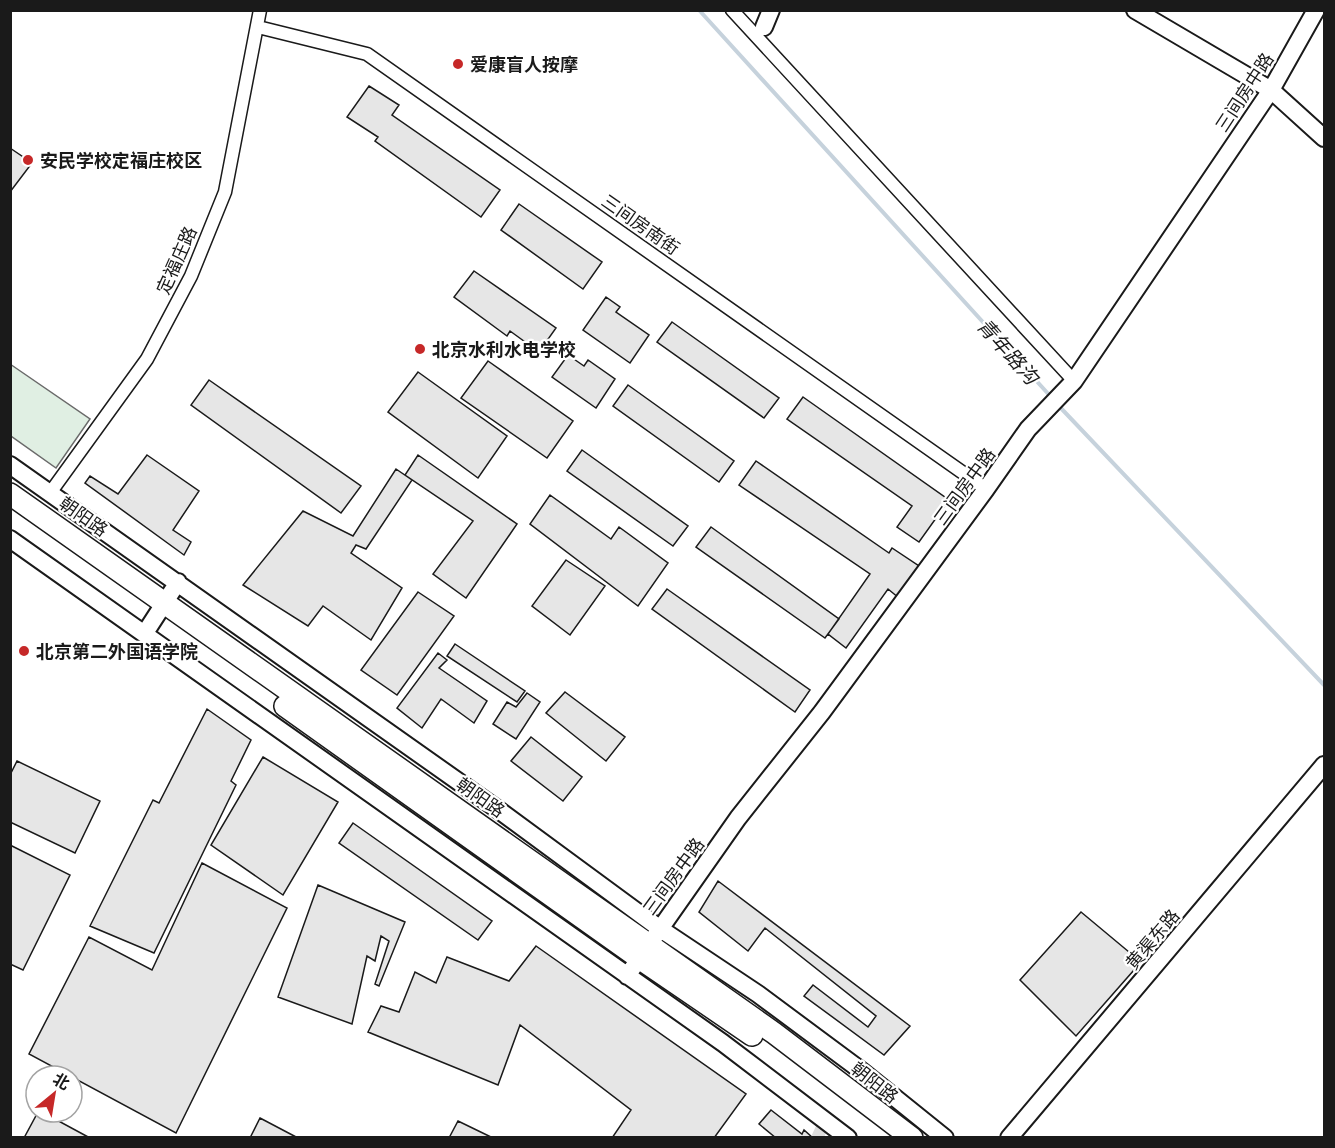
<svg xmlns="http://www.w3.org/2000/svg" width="1335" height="1148" font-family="'Noto Sans','Noto Sans SC',sans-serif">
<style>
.green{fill:#e0efe3;stroke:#6a6a6a;stroke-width:1.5}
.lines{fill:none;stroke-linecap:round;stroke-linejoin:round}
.stream{stroke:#c6d2dc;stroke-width:4}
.building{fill:#e6e6e6;stroke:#1a1a1a;stroke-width:1.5}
.street-tunnel{stroke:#ddd;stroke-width:12;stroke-dasharray:12 6;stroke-linecap:butt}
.street-casing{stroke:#1a1a1a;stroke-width:15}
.secondary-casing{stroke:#1a1a1a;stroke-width:20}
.highway-casing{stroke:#1a1a1a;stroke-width:24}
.street{stroke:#fff;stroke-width:12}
.secondary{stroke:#fff;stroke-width:16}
.highway{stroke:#fff;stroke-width:21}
.poi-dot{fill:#c62828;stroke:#fff;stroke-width:2}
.labels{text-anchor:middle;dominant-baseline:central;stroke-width:4.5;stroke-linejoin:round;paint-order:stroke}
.poi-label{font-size:18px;font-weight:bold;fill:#1a1a1a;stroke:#fff;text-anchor:start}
.street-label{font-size:18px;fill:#1a1a1a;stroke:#fff}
.water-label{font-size:20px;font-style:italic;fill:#1a1a1a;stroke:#fff}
</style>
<rect width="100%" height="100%" fill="#fff"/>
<path class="green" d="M10,364L90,419L56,468L11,436Z"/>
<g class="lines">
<path class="stream" d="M699,10L1052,398
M1057,404L1324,685"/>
</g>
<path class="building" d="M369,86L399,105L392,115L500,190L481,217L375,141L378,137L347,117Z
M10,148L32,163L10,192Z
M519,204L602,262L583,289L501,230Z
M474,271L556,328L539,352L510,331L507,336L454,297Z
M606,297L620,307L616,312L649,335L630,363L583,330Z
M672,322L779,398L764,418L657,342Z
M568,355L584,366L588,360L615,379L596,408L552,377Z
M488,361L573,421L547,458L461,398Z
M418,372L507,436L478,478L388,412Z
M209,380L361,486L341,513L191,405Z
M628,385L734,461L719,482L613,406Z
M803,397L949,500L919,542L897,527L912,506L787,419Z
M582,450L688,526L673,546L567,471Z
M147,455L199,491L173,530L191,542L184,555L85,483L90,476L118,494Z
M418,455L517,524L466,598L433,574L473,521L405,475Z
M756,461L889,553L892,548L922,568L899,598L888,589L846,648L828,634L870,574L739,485Z
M396,469L412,480L366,549L356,545L351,553L402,588L371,640L323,606L308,626L243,585L303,511L353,536Z
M550,495L611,539L619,527L668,563L638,606L530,524Z
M711,527L839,619L825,638L696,547Z
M566,560L605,586L570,635L532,606Z
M667,589L810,690L795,712L652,609Z
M418,592L454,616L397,695L361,670Z
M455,644L525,691L517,702L447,656Z
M438,653L447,660L439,668L487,701L474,723L441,699L422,728L397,708Z
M565,692L625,737L606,761L546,713Z
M527,693L540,702L516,739L493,724L507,702L516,707Z
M207,709L251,740L231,781L236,785L154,953L90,926L153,800L159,803Z
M531,737L582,777L563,801L511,761Z
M263,757L338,802L283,895L211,845Z
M17,761L100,801L75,853L10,822V775Z
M353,823L492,921L478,940L339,843Z
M10,845L70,875L23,970L10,964Z
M202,863L287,908L176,1133L29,1054L89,937L152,970Z
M718,881L910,1026L884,1055L804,996L813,985L868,1027L876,1016L765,928L748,951L699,912Z
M318,885L405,922L379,986L375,984L389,941L381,936L375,961L367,956L352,1024L278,997Z
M1081,912L1141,962L1076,1036L1020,980Z
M536,946L746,1094L714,1138H612L631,1110L520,1025L498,1085L368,1032L381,1006L399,1012L415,972L436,983L447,957L509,981Z
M771,1110L802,1134L804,1130L813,1138H776L759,1124Z
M38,1112H42L90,1138H24Z
M260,1118L298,1138H250Z
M458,1121L493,1138H449Z"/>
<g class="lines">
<path class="street-tunnel" d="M817,1138L826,1119"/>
<defs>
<path id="street" d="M732,10L1074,381
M258,27L367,54L986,489
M50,493L147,359L191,276L225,192L260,10"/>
<path id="secondary" d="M1135,10L1271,90L1324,138
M764,27L771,10
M10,465L500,811L659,928L758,994L863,1072L945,1138
M10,539L723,1043L848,1138
M145,633L178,582
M627,976L738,818L822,712L986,489L1028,429L1074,381L1271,90L1316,10
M1009,1138L1324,765"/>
<path id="highway" d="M10,494L774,1033L912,1138
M285,706L639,958L752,1035"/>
</defs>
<use href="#street" class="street-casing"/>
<use href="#secondary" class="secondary-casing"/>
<use href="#highway" class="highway-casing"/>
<use href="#street" class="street"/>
<use href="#secondary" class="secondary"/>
<use href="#highway" class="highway"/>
</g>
<g class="poi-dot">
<circle cx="458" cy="64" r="6"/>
<circle cx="28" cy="160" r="6"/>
<circle cx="420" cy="349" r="6"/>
<circle cx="24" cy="651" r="6"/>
</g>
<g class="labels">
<g class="poi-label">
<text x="470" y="64">爱康盲人按摩</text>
<text x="40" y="160">安民学校定福庄校区</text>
<text x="432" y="349">北京水利水电学校</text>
<text x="36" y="651">北京第二外国语学院</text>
</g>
<g class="street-label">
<text transform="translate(1244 92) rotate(-57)">三间房中路</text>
<text transform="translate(641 224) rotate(35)">三间房南街</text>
<text transform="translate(176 260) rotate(-66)">定福庄路</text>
<text transform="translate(964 486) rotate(-54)">三间房中路</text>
<text transform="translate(84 516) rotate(35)">朝阳路</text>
<text transform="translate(481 797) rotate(35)">朝阳路</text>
<text transform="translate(673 876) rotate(-54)">三间房中路</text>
<text transform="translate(1152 939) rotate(-50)">黄渠东路</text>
<text transform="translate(875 1082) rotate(38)">朝阳路</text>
</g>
<g class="water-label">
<text transform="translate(1008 351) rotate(48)">青年路沟</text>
</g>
</g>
<rect width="1335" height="1148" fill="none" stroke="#1a1a1a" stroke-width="24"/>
<g transform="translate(54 1094) rotate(30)"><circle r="28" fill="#ffffff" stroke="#a3a3a3" stroke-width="1.5"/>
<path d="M0-4.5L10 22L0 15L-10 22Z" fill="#c62828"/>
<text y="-9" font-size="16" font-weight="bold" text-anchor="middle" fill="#1a1a1a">北</text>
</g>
</svg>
